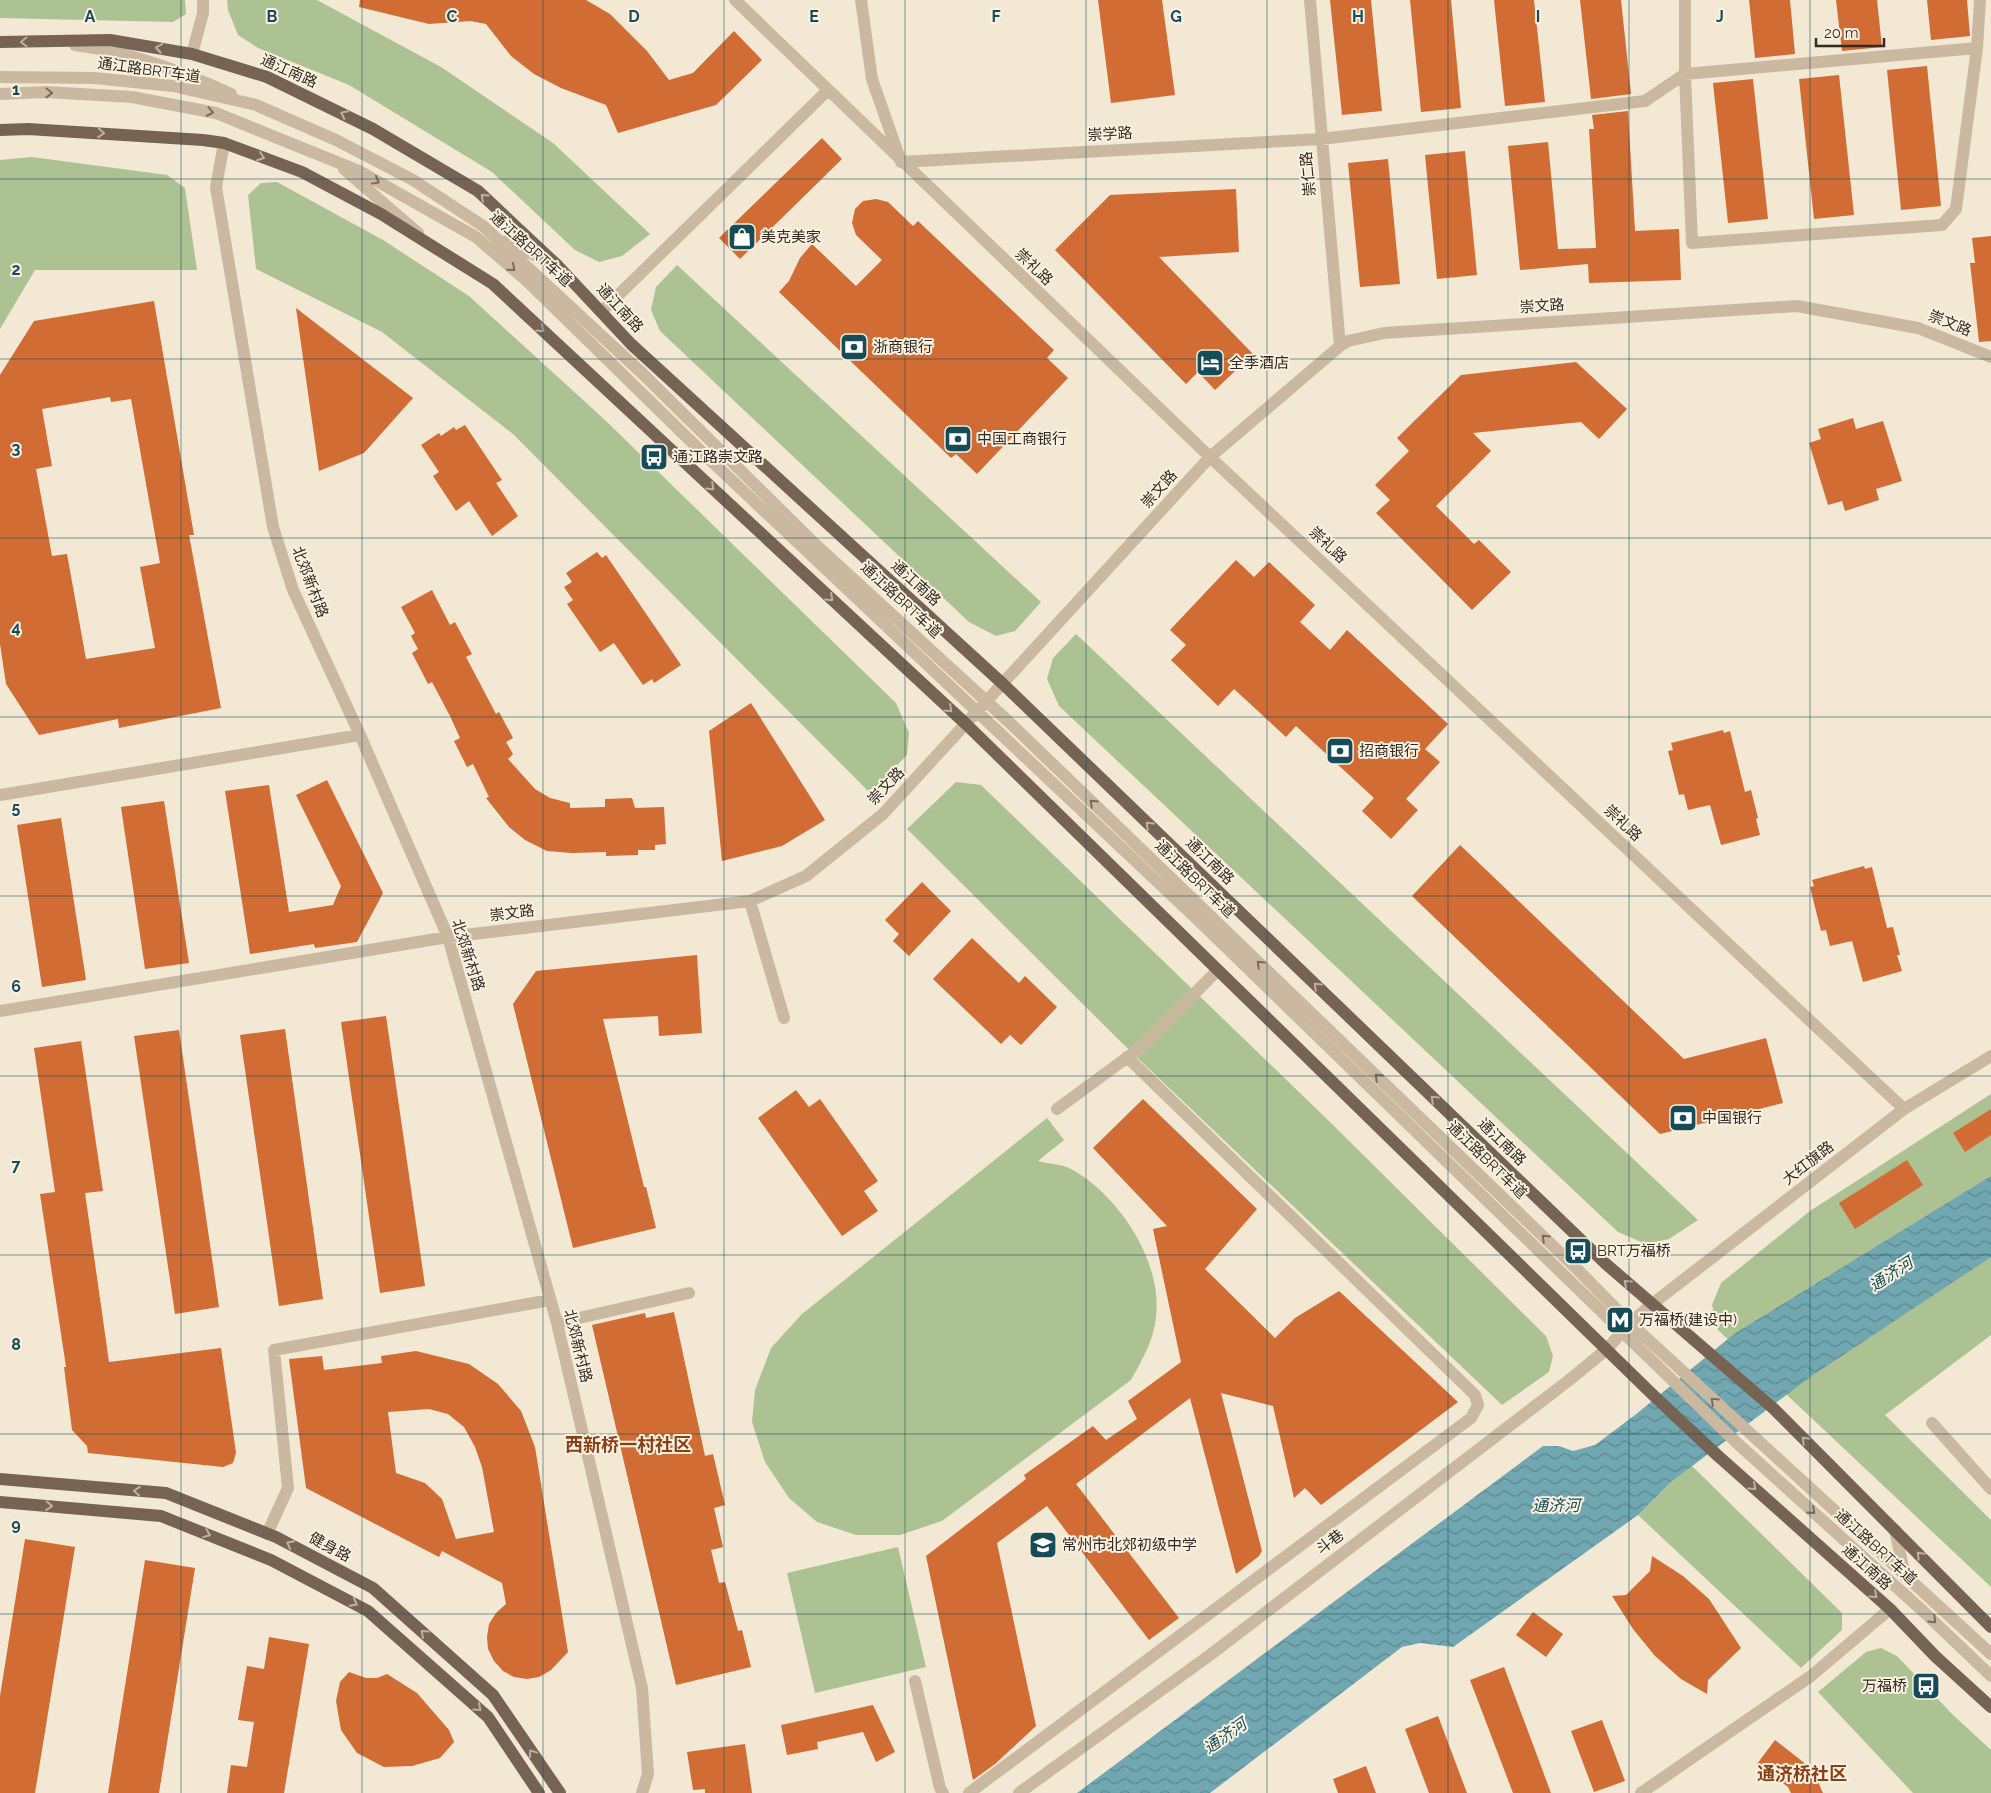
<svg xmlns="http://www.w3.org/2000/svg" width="1991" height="1793" font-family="Raleway,'Noto Sans SC',sans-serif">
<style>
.park{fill:#adc293}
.water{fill:url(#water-waves)}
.building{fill:#d06c34;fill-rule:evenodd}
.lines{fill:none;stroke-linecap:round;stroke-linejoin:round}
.minor{stroke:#cbb8a0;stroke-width:12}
.major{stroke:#776353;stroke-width:12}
.oneway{stroke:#bfb1a1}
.oneway2{stroke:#786a5c}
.grid{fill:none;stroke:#164c58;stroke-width:1;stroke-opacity:0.55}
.labels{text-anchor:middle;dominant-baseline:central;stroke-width:4;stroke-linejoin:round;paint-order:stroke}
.street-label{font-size:15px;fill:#342b24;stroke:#faf1e0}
.poi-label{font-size:15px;fill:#342b24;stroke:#faf1e0;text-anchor:start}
.water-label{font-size:16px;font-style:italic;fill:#164c58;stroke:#faf1e0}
.quarter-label{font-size:18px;font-weight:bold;fill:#893f16;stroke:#faf1e0}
.grid-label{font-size:16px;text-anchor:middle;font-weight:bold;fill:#164c58;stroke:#faf1e0;stroke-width:4;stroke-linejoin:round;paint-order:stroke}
</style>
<defs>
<pattern id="water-waves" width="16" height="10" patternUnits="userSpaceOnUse" patternTransform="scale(1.25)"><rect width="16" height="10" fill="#71a7b1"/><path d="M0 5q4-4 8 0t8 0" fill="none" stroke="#5e8890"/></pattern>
</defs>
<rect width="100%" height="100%" fill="#f2e8d4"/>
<path class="park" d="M0,0H185L186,14L173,22L0,18Z
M227,0H317L441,67L553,143L650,234L622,256L599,262L575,250L492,172L349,85L258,48L238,35L228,10Z
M32,157L167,175L185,188L197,270H35L0,329V160Z
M277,182L383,240L469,296L605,420L896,703L909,733L907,755L870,793L513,434L382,332L256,269L248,195L261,183Z
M677,265L1041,602L1015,631L996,636L969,622L660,331L651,310L656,287Z
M1076,634L1698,1220L1669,1239L1646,1244L1618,1232L1059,706L1047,679L1053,658Z
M956,782L981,785L1332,1124L1546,1336L1553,1356L1549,1372L1502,1405L1123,1044L907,829Z
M1991,1094V1335L1885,1415L1991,1520V1587L1718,1330L1712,1305L1721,1283L1810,1211Z
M1047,1118L1064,1140L1038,1161C1048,1164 1062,1164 1071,1169C1118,1194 1163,1262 1156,1317C1154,1340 1142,1360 1131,1380L942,1521L900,1535H856L817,1522L789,1498L765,1462L752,1422L755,1390L771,1348L802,1314Z
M1692,1466L1842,1613V1630L1801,1668L1638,1515L1671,1482Z
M898,1547L926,1667L815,1693L787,1573Z
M1881,1648L1897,1656L1952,1714L1991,1750V1793H1913L1818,1692L1866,1652Z"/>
<path class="water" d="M1991,1176V1257L1813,1375L1671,1482L1638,1515L1453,1647L1420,1643L1402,1647L1210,1793H1077L1543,1446H1559L1573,1451L1595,1445L1635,1415L1734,1334Z"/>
<path class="building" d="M360,0H586L610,14L647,51L669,80L693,73L734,31L762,60L716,105L618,133L606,105L561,88L534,74L511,56L486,24L470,21L429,24L359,7Z
M1098,0H1162L1175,95L1111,103Z
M1330,0H1371L1382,111L1342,115Z
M1410,0H1451L1461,108L1421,112Z
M1494,0H1534L1545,102L1505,106Z
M1580,0H1621L1631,94L1591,99Z
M1749,0H1790L1795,54L1755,58Z
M1836,0H1877L1882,47L1842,51Z
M1927,0H1967L1970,36L1931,40Z
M1927,66L1941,206L1901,210L1887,70Z
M1839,75L1854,215L1814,219L1799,79Z
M1753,79L1768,219L1728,223L1713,83Z
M1628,111L1635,231L1679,229L1681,280L1589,283L1588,264L1520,270L1508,146L1548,142L1558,249L1596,248L1589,129H1594L1592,115Z
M822,138L842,159L740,259L719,238Z
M1465,151L1477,275L1437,279L1425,155Z
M1388,159L1400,284L1360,287L1348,163Z
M1236,189L1239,252L1159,257L1253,354L1215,390L1198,372L1186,384L1055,250L1110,195Z
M876,199L888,202L913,226L918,221L1054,350L1047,358L1068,378L977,474L956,454L951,458L779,292L789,281L800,258L812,244L856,286L882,260L856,235L852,223L855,209L863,201Z
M1991,236V341L1979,342L1970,263H1975L1972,238Z
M154,301L194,535H189L221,708L119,728L118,719L39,735L6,684L0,644V375L34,321ZM110,397L111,402L131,399L160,563L140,567L155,648L86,659L67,554L52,556L36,469L52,466L42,409Z
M296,308L413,398L364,453L319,471Z
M1576,362L1627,409L1599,439L1581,422L1473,433L1491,451L1436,506L1474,544L1479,540L1511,572L1472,610L1376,513L1390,500L1375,485L1409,451L1397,438L1461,375Z
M1853,418L1856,429L1883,421L1902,481L1876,489L1879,500L1845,511L1842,501L1828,505L1809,443L1821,439L1818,429Z
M465,425L502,480L496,483L518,516L492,536L469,501L456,511L433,476L439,472L421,445L439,433L441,436L454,427L456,430Z
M597,552L602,558L606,555L681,665L654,683L652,679L643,685L614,643L600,652L567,604L573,600L564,587L572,582L566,573Z
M1236,560L1254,577L1269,562L1315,605L1300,622L1330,650L1347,630L1448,724L1425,749L1440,762L1406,799L1418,810L1391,839L1362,811L1374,798L1296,726L1286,737L1234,689L1218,706L1171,660L1186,645L1170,630Z
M432,590L450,625L455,622L472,654L466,657L496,714L499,712L513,738L506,742L513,754L508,759L535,789L550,798L570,803V808L605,807V799L632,798L635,808L664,807L666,844L655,845V850H638V855L606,856V852L572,853L547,851L525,840L509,827L486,798L489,797L473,764L467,767L454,741L460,738L450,716L432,682L428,684L412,653L418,649L411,636L415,633L401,607Z
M751,703L825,820L782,846L722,861L709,731Z
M1723,730L1724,733L1730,731L1745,792L1751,790L1758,818L1756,819L1760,835L1721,845L1710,805L1688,810L1684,794L1679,795L1668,751L1673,750L1671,743Z
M327,780L383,893L357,942L315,948L314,944L250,954L225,791L269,785L289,912L333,905L341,886L296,795Z
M164,801L189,963L145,969L121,807Z
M61,818L86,980L42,987L17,825Z
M1460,845L1684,1059L1766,1038L1783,1103L1660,1134L1412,896Z
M1864,866L1865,869L1872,867L1887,928L1893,927L1900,955H1897L1902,971L1863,982L1852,941L1830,946L1826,930L1821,931L1810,887L1814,886L1812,880Z
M922,882L951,911L909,956L893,941L899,934L885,920Z
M972,938L1019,983L1025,976L1057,1007L1021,1045L1010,1035L1001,1044L933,979Z
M697,955L702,1033L659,1036L658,1016L603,1019L644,1187H646L656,1228L573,1248L513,1004L536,971Z
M386,1016L425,1286L380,1293L341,1022Z
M285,1029L323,1299L279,1306L240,1035Z
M179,1030L219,1307L175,1314L134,1036Z
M81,1041L103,1191L85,1193L109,1362L221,1348L236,1453L233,1463L223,1467L88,1453L87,1446L72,1430L64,1367H66L40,1194L55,1192L34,1048Z
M796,1090L809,1107L820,1099L878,1181L864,1191L878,1211L842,1236L758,1118Z
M1143,1099L1257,1209L1205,1269L1275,1338L1295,1318L1339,1291L1458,1402L1321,1505L1305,1488L1294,1498L1273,1406L1221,1393L1262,1551L1259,1556L1236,1574L1190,1398L1076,1484L1179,1618L1149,1640L1047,1506L997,1543L1036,1726L995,1764L973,1780L926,1556L1026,1479L1024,1475L1093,1426L1106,1440L1137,1419L1128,1401L1181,1362L1153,1229L1167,1226L1093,1148Z
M1991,1109V1135L1965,1152L1953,1133Z
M1907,1160L1923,1185L1855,1229L1839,1203Z
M674,1312L705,1456L713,1454L725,1505L714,1508L723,1547L711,1550L719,1583L725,1582L738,1631L742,1630L751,1667L676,1685L592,1325L645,1313L646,1318Z
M416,1351L469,1364L498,1384L521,1411L535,1447L568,1652L551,1670L539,1677L527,1679L514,1677L503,1671L494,1661L488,1649L487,1637L489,1624L496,1613L506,1604L502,1583L442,1551L439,1557L306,1488L289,1359L322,1356L324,1370L382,1363L381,1356ZM429,1409L448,1414L464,1427L475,1447L482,1467L494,1532L456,1539L442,1499L425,1483L396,1473L388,1412Z
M25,1539L75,1547L35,1793H0V1696Z
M1652,1556L1683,1576L1709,1599L1741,1648L1708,1680L1707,1694L1681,1679L1655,1656L1633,1629L1612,1596L1626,1595L1650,1571Z
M145,1560L195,1568L159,1793H108Z
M1533,1612L1563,1634L1546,1657L1516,1635Z
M269,1637L309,1644L284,1793H227L231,1765L247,1767L254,1722L238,1720L247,1666L264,1669Z
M1504,1667L1551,1793H1513L1470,1680Z
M349,1672L366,1678H377L387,1674L417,1693L449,1730L454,1742L440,1758L412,1766L384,1767L357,1753L341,1730L336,1701L340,1682Z
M873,1705L895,1752L876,1762L863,1732L817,1742L818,1749L787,1755L781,1725Z
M1438,1716L1467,1793H1429L1405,1729Z
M1602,1720L1625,1781L1594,1792L1571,1731Z
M1775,1740L1812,1769L1823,1793H1791L1788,1787L1757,1764Z
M745,1744L752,1793H705V1789L693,1790L687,1752Z
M1366,1766L1376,1793H1338L1333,1779Z"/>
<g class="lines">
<path class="minor" d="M735,0L1210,457L1904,1109
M861,0L872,79L901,162L1321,139L1645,101L1685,74L1977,48
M1310,0L1340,346
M1685,0V74L1692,243L1942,225L1956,209L1977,48L1980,0
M75,45C130,52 181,71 231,94
M192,54L203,13V0
M0,77L94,78L173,86L256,105L336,140L413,180L483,226L645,376L815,544L1009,722L1577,1269L1630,1323L1991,1654
M0,94L46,92L132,97L216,113L359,171L476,237L527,281L706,456L1199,921L1737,1443L1924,1612L1991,1676
M224,143L216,187L273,527L293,590L360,735L448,937L557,1323L642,1688L648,1774L642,1793
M344,169L418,233
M506,241L553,264
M601,312L828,90
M0,795L360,735
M750,901L784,1018
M0,1011L448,937L750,901L806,876L883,814L1210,457L1340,346L1348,341L1384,333L1797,306L1918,328L1991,357
M1057,1109L1140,1048L1217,971
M557,1323L689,1293
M1932,1423L1991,1489
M1895,1530L1905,1576
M267,1534L288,1488L274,1350L550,1300
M915,1681L940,1788L943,1793
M969,1793L1471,1418L1478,1405L1475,1395L1127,1057
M1019,1793L1210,1655L1568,1381L1607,1349L1630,1323L1651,1305L1904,1109L1991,1056
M1641,1793L1811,1676L1890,1609"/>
<path class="major" d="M0,42L110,40L192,54L267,77L373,129L478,191L558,266L631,344L1003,684L1606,1264L1774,1409L1991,1627
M0,130L28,129L203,140L224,143L302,172L381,214L493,284L967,725L1652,1394L1717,1455L1890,1609L1935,1656L1991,1707
M0,1479L166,1493L276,1537L373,1588L493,1695L560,1793
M0,1502L161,1516L271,1560L368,1611L488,1717L539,1793"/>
</g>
<defs><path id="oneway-chevron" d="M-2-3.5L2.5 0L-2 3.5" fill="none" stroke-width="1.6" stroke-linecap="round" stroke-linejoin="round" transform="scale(1.25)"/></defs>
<g class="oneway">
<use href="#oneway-chevron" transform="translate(24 42) rotate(179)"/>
<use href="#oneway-chevron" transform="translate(159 48) rotate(-170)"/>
<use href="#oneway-chevron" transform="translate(344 114) rotate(-154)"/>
<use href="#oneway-chevron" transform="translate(101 133) rotate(4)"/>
<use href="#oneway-chevron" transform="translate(261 157) rotate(20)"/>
<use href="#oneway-chevron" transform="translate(484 197) rotate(-138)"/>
<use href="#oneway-chevron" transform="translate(541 329) rotate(43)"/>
<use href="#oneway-chevron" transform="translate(711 487) rotate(43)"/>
<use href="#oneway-chevron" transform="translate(830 598) rotate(43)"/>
<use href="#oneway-chevron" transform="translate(949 709) rotate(43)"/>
<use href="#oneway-chevron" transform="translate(1149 825) rotate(-136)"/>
<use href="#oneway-chevron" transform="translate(1317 986) rotate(-136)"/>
<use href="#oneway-chevron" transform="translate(1434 1099) rotate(-136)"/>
<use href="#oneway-chevron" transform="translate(1627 1283) rotate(-138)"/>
<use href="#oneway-chevron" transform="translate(1805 1440) rotate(-135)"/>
<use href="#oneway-chevron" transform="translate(1753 1487) rotate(42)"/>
<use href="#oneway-chevron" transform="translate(137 1491) rotate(-175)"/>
<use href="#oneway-chevron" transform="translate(49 1506) rotate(5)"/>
<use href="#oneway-chevron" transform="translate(207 1534) rotate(22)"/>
<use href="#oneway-chevron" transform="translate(290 1544) rotate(-152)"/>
<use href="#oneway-chevron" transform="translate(1920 1555) rotate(-135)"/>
<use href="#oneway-chevron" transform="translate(1874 1595) rotate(42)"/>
<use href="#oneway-chevron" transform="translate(354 1603) rotate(28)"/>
<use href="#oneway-chevron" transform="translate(424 1633) rotate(-138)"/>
<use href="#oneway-chevron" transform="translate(478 1708) rotate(42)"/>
<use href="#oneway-chevron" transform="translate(532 1753) rotate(-124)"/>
</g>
<g class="oneway2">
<use href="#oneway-chevron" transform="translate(49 93) rotate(1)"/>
<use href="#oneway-chevron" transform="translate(210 112) rotate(12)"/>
<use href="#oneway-chevron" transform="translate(376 181) rotate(29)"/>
<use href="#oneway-chevron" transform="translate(512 268) rotate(41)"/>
<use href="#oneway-chevron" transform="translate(1093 803) rotate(-136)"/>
<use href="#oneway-chevron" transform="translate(1260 964) rotate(-136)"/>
<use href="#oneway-chevron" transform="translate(1378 1077) rotate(-136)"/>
<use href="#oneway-chevron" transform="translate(1545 1238) rotate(-136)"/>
<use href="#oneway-chevron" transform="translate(1714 1401) rotate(-137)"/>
<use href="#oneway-chevron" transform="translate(1812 1511) rotate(42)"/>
<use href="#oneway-chevron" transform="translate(1933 1620) rotate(44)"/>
</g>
<path class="grid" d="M181,0V1793M362,0V1793M543,0V1793M724,0V1793M905,0V1793M1086,0V1793M1267,0V1793M1448,0V1793M1629,0V1793M1810,0V1793M0,179H1991M0,359H1991M0,538H1991M0,717H1991M0,896H1991M0,1076H1991M0,1255H1991M0,1434H1991M0,1614H1991"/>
<defs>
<symbol id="shop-square" viewBox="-11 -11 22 22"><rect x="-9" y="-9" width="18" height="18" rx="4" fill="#164c58" stroke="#faf1e0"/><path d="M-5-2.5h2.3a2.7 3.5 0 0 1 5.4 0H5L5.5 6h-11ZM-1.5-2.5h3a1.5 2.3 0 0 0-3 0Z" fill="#fff"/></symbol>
<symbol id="bank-square" viewBox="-11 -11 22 22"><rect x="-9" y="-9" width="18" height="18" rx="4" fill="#164c58" stroke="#faf1e0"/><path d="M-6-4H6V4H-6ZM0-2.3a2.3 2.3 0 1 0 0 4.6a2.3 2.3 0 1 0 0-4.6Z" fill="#fff"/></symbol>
<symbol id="hotel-square" viewBox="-11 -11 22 22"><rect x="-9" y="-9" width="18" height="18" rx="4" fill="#164c58" stroke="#faf1e0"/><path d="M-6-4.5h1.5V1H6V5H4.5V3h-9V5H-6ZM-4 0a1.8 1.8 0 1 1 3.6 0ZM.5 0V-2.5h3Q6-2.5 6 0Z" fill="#fff"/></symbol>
<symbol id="bus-square" viewBox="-11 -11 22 22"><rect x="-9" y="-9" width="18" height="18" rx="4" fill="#164c58" stroke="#faf1e0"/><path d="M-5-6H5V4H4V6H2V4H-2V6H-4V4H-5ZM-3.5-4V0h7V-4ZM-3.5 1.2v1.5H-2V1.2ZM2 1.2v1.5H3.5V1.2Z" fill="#fff"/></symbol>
<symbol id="metro-square" viewBox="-11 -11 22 22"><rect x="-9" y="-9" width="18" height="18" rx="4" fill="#164c58" stroke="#faf1e0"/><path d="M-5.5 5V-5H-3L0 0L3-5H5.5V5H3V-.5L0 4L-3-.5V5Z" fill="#fff"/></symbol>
<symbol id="school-square" viewBox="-11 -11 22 22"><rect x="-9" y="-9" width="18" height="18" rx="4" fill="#164c58" stroke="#faf1e0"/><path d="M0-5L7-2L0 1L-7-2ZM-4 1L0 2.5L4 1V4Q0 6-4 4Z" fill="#fff"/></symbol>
</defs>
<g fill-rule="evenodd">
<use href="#shop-square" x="726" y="221" width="32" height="32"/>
<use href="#bank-square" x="838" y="331" width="32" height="32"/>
<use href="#hotel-square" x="1194" y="347" width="32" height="32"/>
<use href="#bank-square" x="942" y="423" width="32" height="32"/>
<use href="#bus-square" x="638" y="441" width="32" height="32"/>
<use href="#bank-square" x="1324" y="735" width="32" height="32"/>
<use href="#bank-square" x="1667" y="1102" width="32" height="32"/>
<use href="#bus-square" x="1562" y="1235" width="32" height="32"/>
<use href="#metro-square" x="1604" y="1304" width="32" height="32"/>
<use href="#school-square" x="1027" y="1529" width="32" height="32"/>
<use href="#bus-square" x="1910" y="1670" width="32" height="32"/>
</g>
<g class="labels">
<g class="street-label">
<text transform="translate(149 70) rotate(8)">通江路BRT车道</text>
<text transform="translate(289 71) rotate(24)">通江南路</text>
<text transform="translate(1110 134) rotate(-3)">崇学路</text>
<text transform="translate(1308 174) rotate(-95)">崇仁路</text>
<text transform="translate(531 249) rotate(42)">通江路BRT车道</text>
<text transform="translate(1034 267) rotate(44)">崇礼路</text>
<text transform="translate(1542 306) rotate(-4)">崇文路</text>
<text transform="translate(620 308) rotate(47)">通江南路</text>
<text transform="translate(1950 323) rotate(22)">崇文路</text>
<text transform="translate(1159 489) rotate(-48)">崇文路</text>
<text transform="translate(1328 545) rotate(43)">崇礼路</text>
<text transform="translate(310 582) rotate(69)">北郊新村路</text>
<text transform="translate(916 583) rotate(42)">通江南路</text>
<text transform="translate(901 600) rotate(43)">通江路BRT车道</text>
<text transform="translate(886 786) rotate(-46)">崇文路</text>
<text transform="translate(1623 823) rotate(43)">崇礼路</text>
<text transform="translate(1210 861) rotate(44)">通江南路</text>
<text transform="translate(1195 879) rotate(44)">通江路BRT车道</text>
<text transform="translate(512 913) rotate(-7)">崇文路</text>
<text transform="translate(468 955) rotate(72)">北郊新村路</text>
<text transform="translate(1502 1142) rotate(44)">通江南路</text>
<text transform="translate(1487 1160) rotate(44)">通江路BRT车道</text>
<text transform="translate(1808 1163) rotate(-38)">大红旗路</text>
<text transform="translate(578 1346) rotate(76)">北郊新村路</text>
<text transform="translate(1330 1542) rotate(-37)">斗巷</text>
<text transform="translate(330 1547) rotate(28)">健身路</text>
<text transform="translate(1876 1547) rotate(42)">通江路BRT车道</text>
<text transform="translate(1867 1567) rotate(42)">通江南路</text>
</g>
<g class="poi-label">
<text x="761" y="237">美克美家</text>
<text x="873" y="347">浙商银行</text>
<text x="1229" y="363">全季酒店</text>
<text x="977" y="439">中国工商银行</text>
<text x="673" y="457">通江路崇文路</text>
<text x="1359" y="751">招商银行</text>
<text x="1702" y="1118">中国银行</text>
<text x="1597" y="1251">BRT万福桥</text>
<text x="1639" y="1320">万福桥(建设中)</text>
<text x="1062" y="1545">常州市北郊初级中学</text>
<text x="1907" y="1686" text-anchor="end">万福桥</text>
</g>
<g class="water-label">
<text transform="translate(1891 1274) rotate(-33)">通济河</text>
<text x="1556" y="1505">通济河</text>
<text transform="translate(1225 1736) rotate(-35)">通济河</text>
</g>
<g class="quarter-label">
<text x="628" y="1444">西新桥一村社区</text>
<text x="1802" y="1773">通济桥社区</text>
</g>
</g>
<g class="grid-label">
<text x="90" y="22">A</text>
<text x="272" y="22">B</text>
<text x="452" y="22">C</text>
<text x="634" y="22">D</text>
<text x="814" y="22">E</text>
<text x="996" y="22">F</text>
<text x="1176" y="22">G</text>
<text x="1358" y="22">H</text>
<text x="1538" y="22">I</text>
<text x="1720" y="22">J</text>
<text x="16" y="95">1</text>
<text x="16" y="275">2</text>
<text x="16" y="454">3</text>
<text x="16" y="633">4</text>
<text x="16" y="813">5</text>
<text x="16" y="992">6</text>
<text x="16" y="1171">7</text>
<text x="16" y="1350">8</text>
<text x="16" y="1530">9</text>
</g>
<path d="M1816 38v8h68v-8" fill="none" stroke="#342b24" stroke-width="2.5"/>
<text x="1824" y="38" font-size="15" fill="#342b24" stroke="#faf1e0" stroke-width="4" paint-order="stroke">20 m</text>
</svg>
